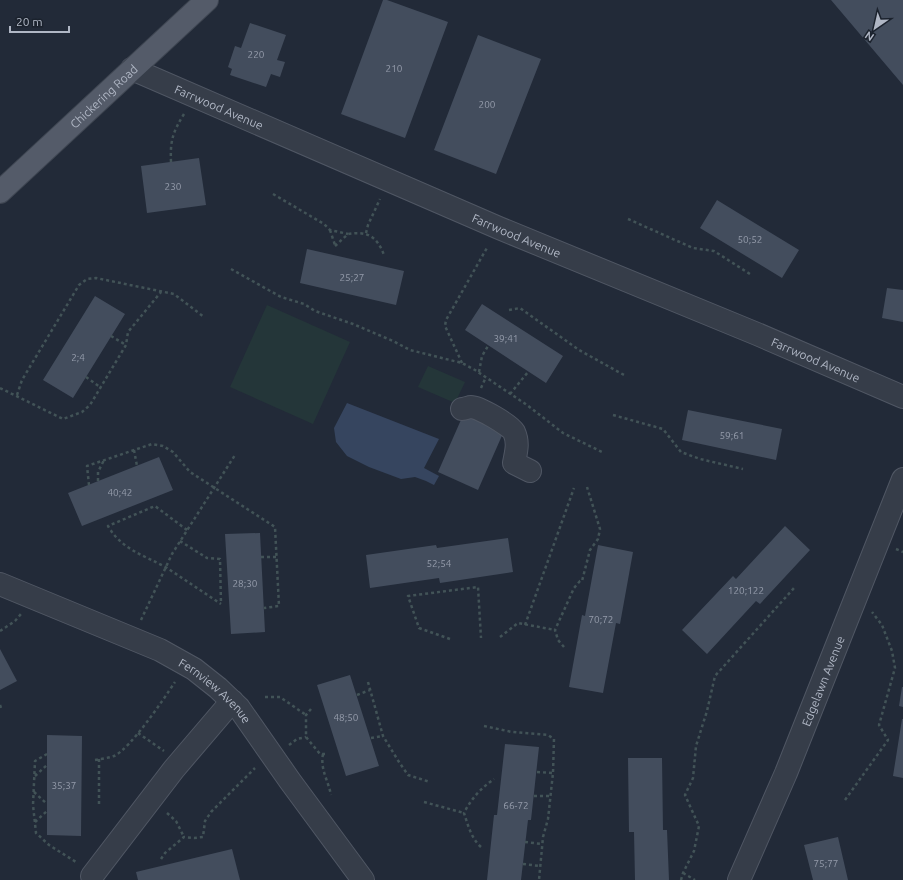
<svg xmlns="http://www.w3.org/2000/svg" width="903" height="880" font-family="Ubuntu,sans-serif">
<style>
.green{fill:#243639}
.water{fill:#36455f}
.building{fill:#434d5d}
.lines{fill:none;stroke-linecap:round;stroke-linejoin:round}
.minor-casing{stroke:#505764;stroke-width:24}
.major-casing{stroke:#3f4652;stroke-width:24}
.path{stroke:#425357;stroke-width:2.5;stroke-dasharray:3 3;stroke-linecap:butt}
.minor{stroke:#363d49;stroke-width:22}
.major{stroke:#545b69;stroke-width:22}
.labels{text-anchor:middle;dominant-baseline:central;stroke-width:3;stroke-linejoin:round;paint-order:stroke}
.number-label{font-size:10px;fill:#959cab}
.street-label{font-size:12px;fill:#b0b7c5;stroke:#1b222d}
</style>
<rect width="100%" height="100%" fill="#222a38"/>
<path class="green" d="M267,305L350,342L313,424L230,387Z
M428,366L465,382L455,403L418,387Z"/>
<path class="water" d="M347,403L439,439L424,468L439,476L434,485L426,481L415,477L401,479L369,467L347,456L336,442L334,428Z"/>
<path class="building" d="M383,0H387L448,22L405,138L341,114Z
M831,0H903V85Z
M250,23L286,35L277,60L285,62L280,77L271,74L266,87L230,75L232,69L228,67L235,46L241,48Z
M478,35L541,59L496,174L434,150Z
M199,158L206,205L147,213L141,166Z
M717,200L799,250L782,278L700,228Z
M307,249L404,271L396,305L300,283Z
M887,288L903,290V322L882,318Z
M95,296L125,314L73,398L43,380Z
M482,304L563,356L546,383L465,330Z
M688,410L782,429L776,460L682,440Z
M464,413L504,431L478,490L438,472Z
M159,457L173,490L82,526L68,493Z
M785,526L810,550L760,604L756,601L707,654L682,630L733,576L736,579Z
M260,533L265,632L231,634L225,534Z
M508,538L513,572L440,583L439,578L370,588L366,555L436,545L437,548Z
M598,545L633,552L620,624L616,623L603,693L569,687L582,615L585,616Z
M0,649L17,681L0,690Z
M350,675L379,766L346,776L317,685Z
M902,687H903V707L899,706Z
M902,719H903V778L893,776Z
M47,735L82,736L81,836L47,835Z
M505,744L539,747L531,820H528L521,880H487L494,815H497Z
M628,758H662L663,830H667L669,880H635L634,832H629Z
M838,837L848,880H813L804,845Z
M232,849L240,880H138L136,872Z"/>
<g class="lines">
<defs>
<g id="minor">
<path id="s1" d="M132,69L499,228L757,334L903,397"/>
<path d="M462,409C465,409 469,407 471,407C479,407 510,425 514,432C519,443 516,452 514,463L530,471"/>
<path id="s2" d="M0,584L160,650L194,669L218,688L239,708L290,781L363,880"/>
<path d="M92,876L174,769L232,701"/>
<path id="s3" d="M739,880L786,773L903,479"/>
</g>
<g id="major">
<path id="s4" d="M0,192L207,0"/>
</g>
</defs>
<use href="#minor" class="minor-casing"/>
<use href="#major" class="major-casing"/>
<path class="path" d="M171,162C170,140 173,132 184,114
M273,194L324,224L330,230L348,234
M628,219L693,248L714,251L750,274
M330,230L335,245
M366,233L368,225L380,199
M335,246L348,234C367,231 377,236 384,255
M231,269L281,297L304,304L315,311L353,324L393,341L410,350L462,363L475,370L527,405L563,433L602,452
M509,310L520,308L579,350L624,375
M111,336L126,345
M462,363L445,326L446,320L488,246
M479,372L482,356L488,346
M86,377L100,387
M0,388L63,419L82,412L90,405L126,345L128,332L161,292
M481,388L486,377
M510,394L528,372
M17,395L22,380L79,285L87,279L96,278L174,294L204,317
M613,415L663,429L681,452L700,459L743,469
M134,450L137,466
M98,481V472L104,460
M89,485L87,466L152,444L163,446L173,452L190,472L275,527L279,606L264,608
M187,530L155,506L108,526C122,550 144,555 167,568C185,580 203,592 221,604
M180,541L207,558L220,559L221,604
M896,549L903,552
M261,557H276
M141,620L172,554L235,455
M525,625L574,488
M0,631L15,621L21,614
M500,637L518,623L555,630
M450,639L419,628L408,596L478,587L481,638
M564,647L558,640L555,630L574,588L580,581H582L590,550L598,539L600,529L587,487
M368,682L383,736L399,762L408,775L430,782
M357,695L370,690
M265,697H280L306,715
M0,705L1,708L0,709
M311,709L306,715V737L320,754H325
M484,726L512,732L548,735L554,739L553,773L548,819L543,837L539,880
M138,733L164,751
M371,738L383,736
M289,745L297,739L306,737
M47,754L35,761L33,805L36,833L49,845L76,862
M323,754C320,769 328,780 331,795
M99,759V807
M95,760C101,759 108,758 114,756C131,748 163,700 175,682
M537,772L553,773
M35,776L47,765
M34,792L47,804
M534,796H550
M845,800L888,740L879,725L895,668L892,651L882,625L872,612
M424,802L464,813
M167,813L176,821L184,837
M35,822L47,811
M525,842L542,844
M481,847C471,838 468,825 464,813C471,799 481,788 494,779
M161,859L165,853L184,837L194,838L203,837L205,821L211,812L255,768
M523,864L540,866
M683,873L695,880
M681,880L683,873L694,851L699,826L685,795L693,778L696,746L707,711L715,676L794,588"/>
<use href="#minor" class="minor"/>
<use href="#major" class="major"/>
</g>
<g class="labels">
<g class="number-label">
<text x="256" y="54">220</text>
<text x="394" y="68">210</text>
<text x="487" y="104">200</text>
<text x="173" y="186">230</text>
<text x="750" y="239">50;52</text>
<text x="352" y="277">25;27</text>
<text x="506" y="338">39;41</text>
<text x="78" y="357">2;4</text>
<text x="732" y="435">59;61</text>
<text x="120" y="492">40;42</text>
<text x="439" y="563">52;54</text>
<text x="245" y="583">28;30</text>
<text x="746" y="590">120;122</text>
<text x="601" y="619">70;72</text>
<text x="346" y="717">48;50</text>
<text x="64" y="785">35;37</text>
<text x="516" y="805">66-72</text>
<text x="826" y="863">75;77</text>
</g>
<g class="street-label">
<text stroke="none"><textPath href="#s4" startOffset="141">Chickering Road</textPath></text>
<text stroke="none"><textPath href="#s1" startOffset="95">Farrwood Avenue</textPath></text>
<text stroke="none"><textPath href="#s1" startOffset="419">Farrwood Avenue</textPath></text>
<text stroke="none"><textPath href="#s1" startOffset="743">Farrwood Avenue</textPath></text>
<text stroke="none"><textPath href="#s3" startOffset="216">Edgelawn Avenue</textPath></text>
<text stroke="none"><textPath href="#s2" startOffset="242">Fernview Avenue</textPath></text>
</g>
</g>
<g transform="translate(875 28) rotate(214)" stroke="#1b222d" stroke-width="3" paint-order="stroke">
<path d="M0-3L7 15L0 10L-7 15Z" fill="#b0b7c5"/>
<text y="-6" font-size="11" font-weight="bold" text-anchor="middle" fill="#b0b7c5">N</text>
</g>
<path d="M10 26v6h59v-6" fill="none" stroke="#b0b7c5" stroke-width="2"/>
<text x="16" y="26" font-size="12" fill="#b0b7c5" stroke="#1b222d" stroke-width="3" paint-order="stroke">20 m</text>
</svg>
